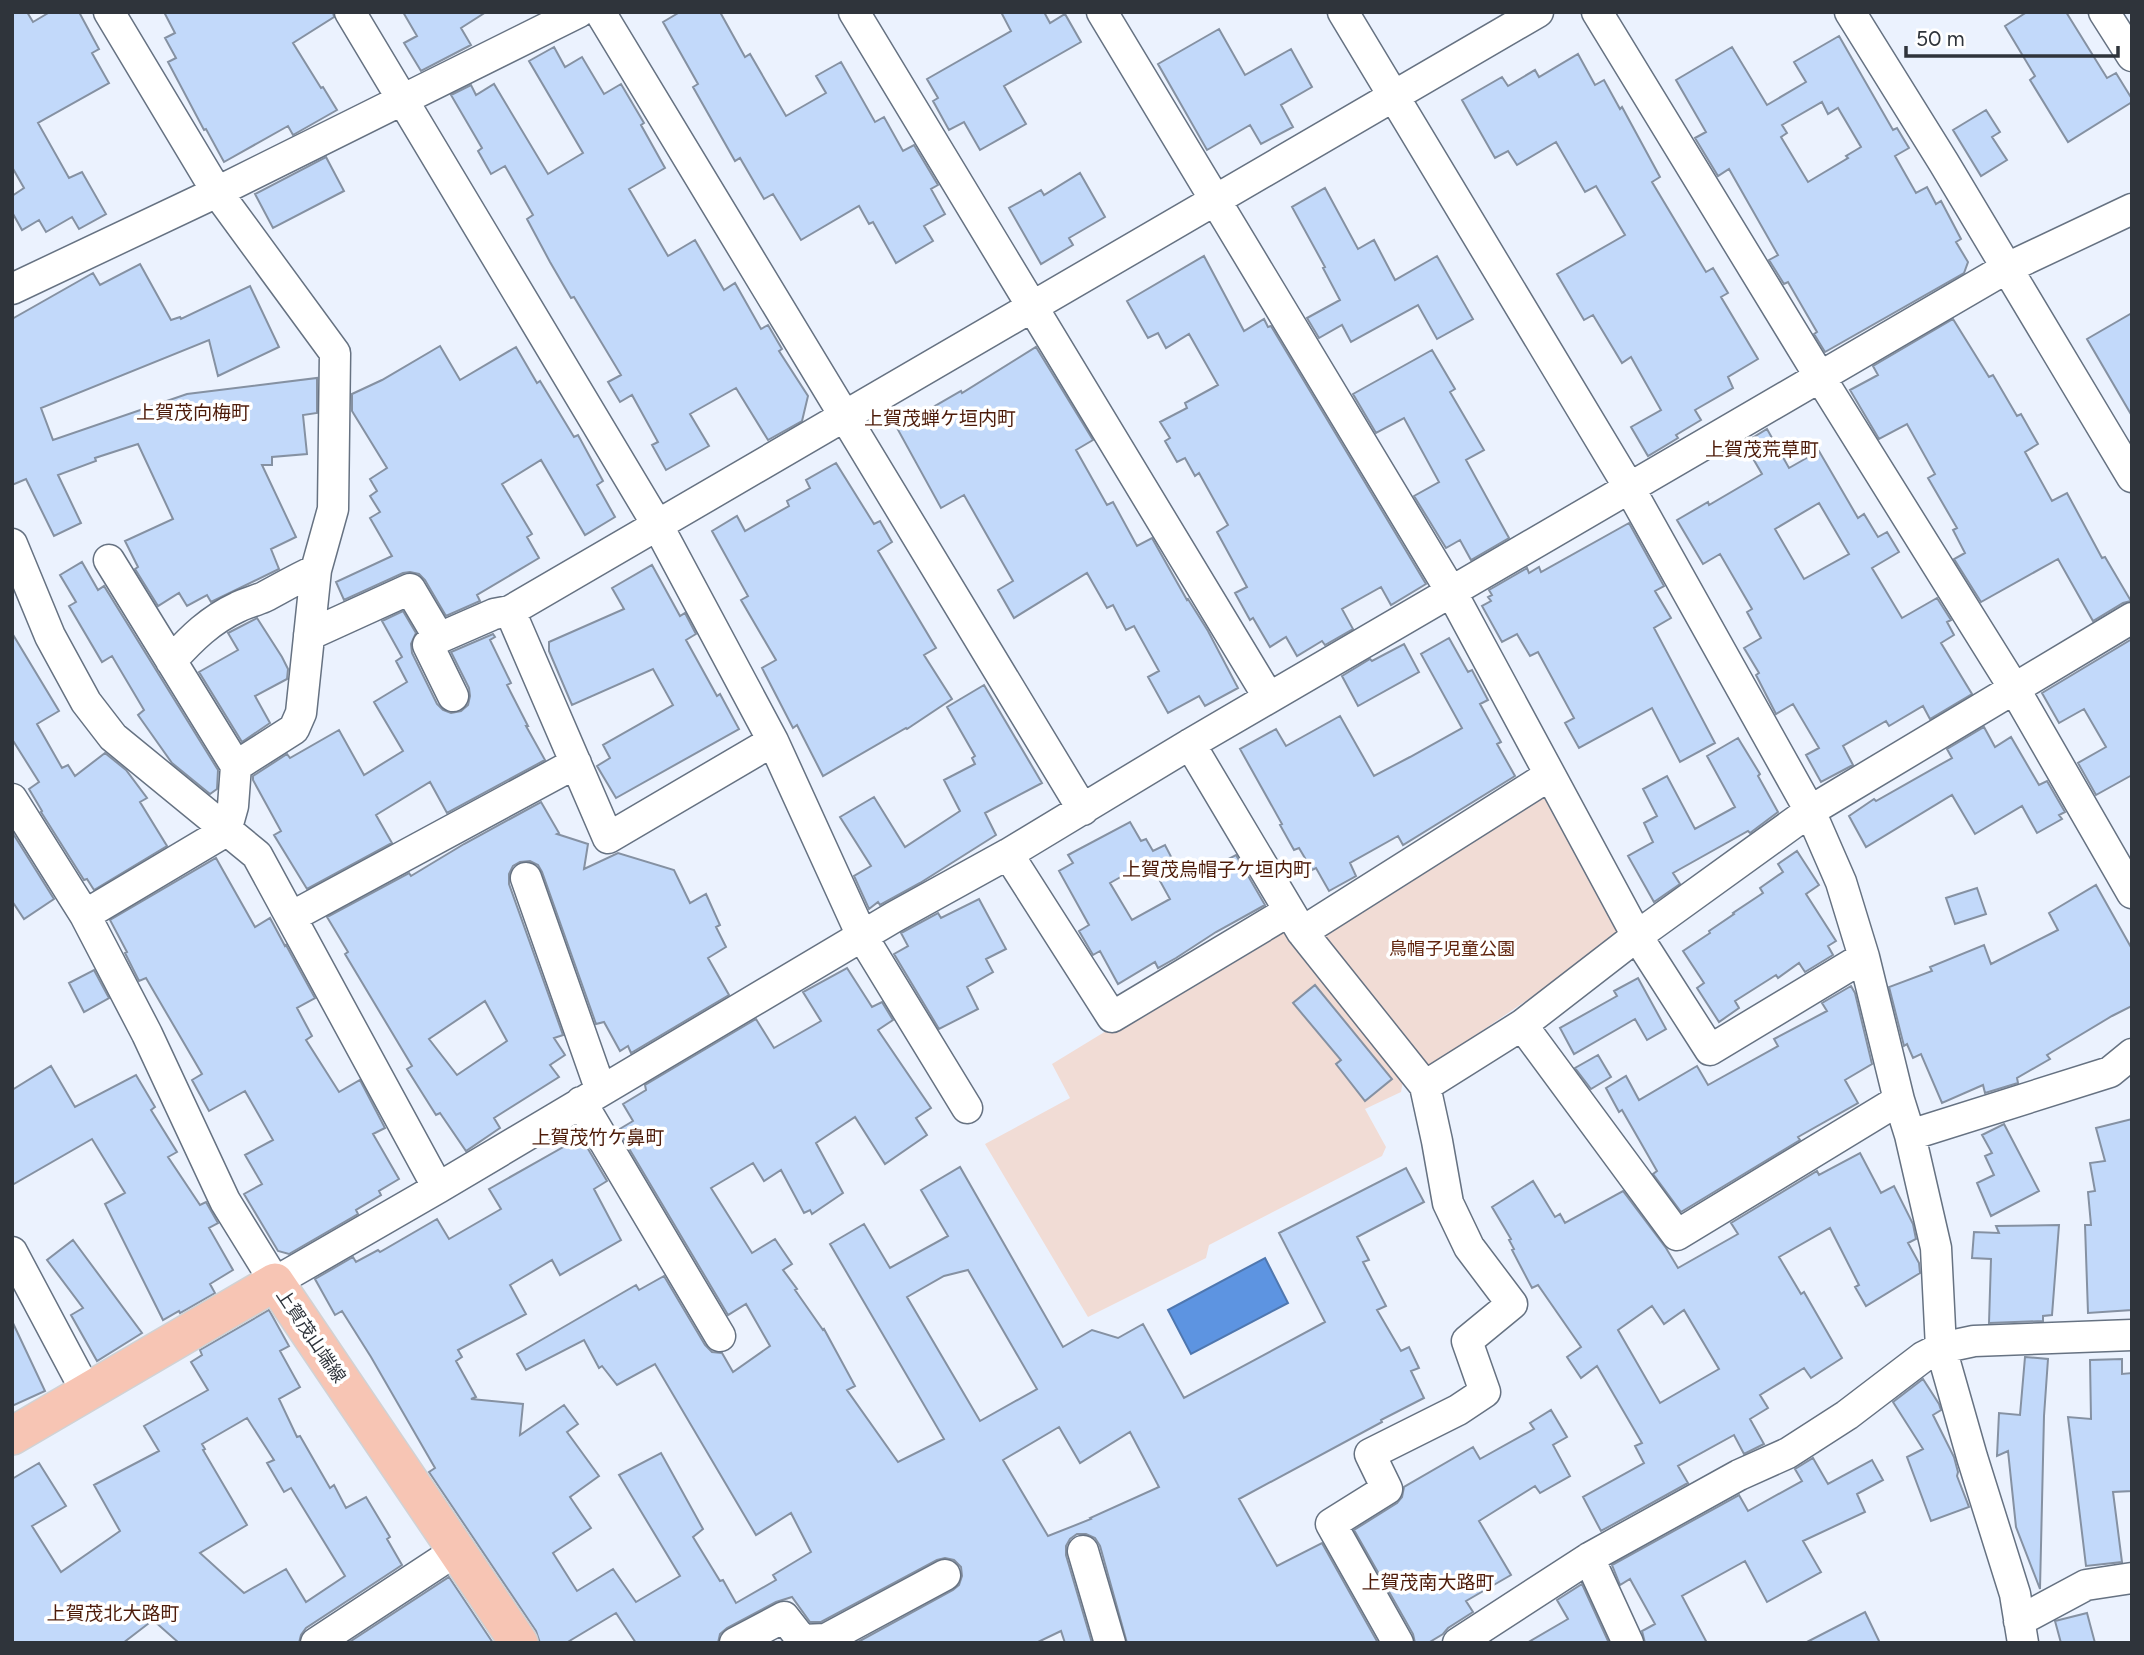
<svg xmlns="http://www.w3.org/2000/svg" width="2144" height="1655" font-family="Figtree,'Noto Sans JP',sans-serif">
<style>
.green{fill:#f1dcd5}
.water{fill:#5d94e1;stroke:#4f77af;stroke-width:2}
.building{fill:#c2d9fa;stroke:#8591a2;stroke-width:2;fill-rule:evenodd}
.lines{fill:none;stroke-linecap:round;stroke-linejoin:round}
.minor-casing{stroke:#667282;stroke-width:33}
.major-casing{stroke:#d1d2d4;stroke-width:40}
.minor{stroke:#fff;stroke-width:30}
.major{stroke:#f7c5b4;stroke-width:37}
.labels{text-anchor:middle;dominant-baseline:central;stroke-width:7;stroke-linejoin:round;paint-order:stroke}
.park-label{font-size:18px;fill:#62250e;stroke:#fff}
.street-label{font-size:18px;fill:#2f343b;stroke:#fff}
.neighbourhood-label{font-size:19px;fill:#4d1b09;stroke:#fff}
</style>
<rect width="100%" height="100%" fill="#ebf2fe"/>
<path class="green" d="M1542,791L1625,933L1429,1067L1319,934Z
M1275,928L1291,931L1404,1075L1401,1092L1365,1109L1386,1147L1382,1156L1209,1245L1206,1258L1088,1317L985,1144L1070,1098L1052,1064Z"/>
<path class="water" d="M1265,1258L1288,1303L1191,1354L1168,1310Z"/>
<path class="building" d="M12,12H27L33,22L50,12H79L99,49L92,53L109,83L38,123L69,178L82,172L106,214L79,229L72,217L46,232L39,220L22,230L12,212V196L24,188L12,167Z
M164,12H333L334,17L293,43L321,88L323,87L337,110L293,135L288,126L224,162L206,129L204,130L168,62L176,58L165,38L175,33Z
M403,12H486L461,28L471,45L421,71L404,43L417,36Z
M680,12H720L745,57L750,54L786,116L826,93L816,76L841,62L875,122L884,117L903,151L914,145L938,185L931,189L945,214L924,226L933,241L896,263L873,222L869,224L859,206L801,240L773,194L764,199L740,158L735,161L693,87L698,84L663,22Z
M1001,12H1044L1050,23L1065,14L1081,42L1004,86L1026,124L980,150L964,122L949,130L933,101L938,98L927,79L1011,31Z
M2027,12H2066L2107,78L2116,73L2132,99V102L2068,142L2030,80L2035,76L2005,26Z
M1219,29L1245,75L1291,49L1312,87L1281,105L1293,127L1261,144L1250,125L1207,150L1158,64Z
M1839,36L1893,130L1897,128L1909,148L1895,156L1916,193L1927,187L1936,204L1941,201L1961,239L1956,242L1968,262L1964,273L1825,352L1814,334L1817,332L1788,282L1784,284L1769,260L1778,255L1729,169L1718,176L1695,138L1706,132L1676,80L1732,47L1767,105L1806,82L1794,62ZM1822,102L1828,114L1838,108L1861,147L1846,156L1848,158L1808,182L1781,137L1787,133L1782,125Z
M554,47L565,67L582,57L604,94L621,84L644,123L641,125L665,168L629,189L668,256L695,240L724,290L735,283L761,329L768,325L782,349L779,351L808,396L802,421L768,440L736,388L690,414L709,446L666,470L652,445L658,442L632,395L620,402L608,382L621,375L574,297L571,298L550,262L527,219L533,215L505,166L491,174L478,151L482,148L451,95L471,85L476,95L494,84L548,174L583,153L529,61Z
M1578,54L1595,85L1604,80L1620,109L1622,107L1660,177L1652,182L1706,272L1713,268L1728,293L1721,297L1758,359L1728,377L1733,388L1695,410L1701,420L1676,435L1678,438L1648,456L1631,427L1661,410L1631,357L1622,363L1593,315L1584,320L1557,274L1625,235L1596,186L1585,192L1556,142L1517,165L1508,151L1495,158L1462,100L1502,77L1508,86L1535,70L1539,77Z
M1986,110L2000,132L1992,137L2007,160L1981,176L1953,130Z
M326,157L344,191L273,228L255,194Z
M1080,173L1105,217L1069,238L1073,245L1041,264L1009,208L1041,190L1044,195Z
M1325,188L1358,249L1374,240L1395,280L1437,256L1473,319L1437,339L1418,305L1351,342L1342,325L1319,338L1307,318L1340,300L1323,268L1325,267L1292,207Z
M1204,256L1244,331L1264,319L1268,327L1271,326L1426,584L1391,605L1381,587L1342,609L1353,629L1325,645L1322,641L1297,656L1286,637L1270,647L1253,618L1250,620L1235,593L1247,587L1217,532L1228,525L1199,473L1195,476L1185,458L1177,462L1165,441L1170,438L1160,422L1187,408L1185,403L1218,385L1189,334L1166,348L1158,333L1148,338L1127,301Z
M140,264L171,320L180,317L181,319L250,286L279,347L218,376L209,340L41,408L53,440L187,394L317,378V413L303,415L307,454L272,457V465H262L296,537L271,549L279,569L211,602L207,595L187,606L179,593L158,606L135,569L138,567L125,541L173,519L138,444L95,458L96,461L58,475L81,523L54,536L26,479L12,485V319L93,273L100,285Z
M2132,313V416L2087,339Z
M1953,319L1989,377L1993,375L2017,416L2021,414L2038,444L2025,452L2052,501L2067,493L2102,558L2105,557L2131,601L2123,603L2093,621L2058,559L1981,602L1954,559L1965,553L1953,530L1957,528L1928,478L1935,474L1907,424L1879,439L1850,390L1878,375L1873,366Z
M440,346L460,380L516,347L537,383L540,381L574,437L578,435L603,481L597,485L615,517L585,535L541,460L502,484L532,534L527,537L539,558L477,595L480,601L446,616L425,580L419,574L410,572L403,573L344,600L336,582L392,556L370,518L380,512L370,496L377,491L370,479L387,468L352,411V394L382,380Z
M1036,347L1093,440L1076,450L1107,505L1113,502L1137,546L1152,538L1187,600L1188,599L1208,631L1238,688L1205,706L1199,696L1168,713L1148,677L1159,671L1134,626L1126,630L1113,605L1107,608L1087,573L1014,618L998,590L1013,581L964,495L941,508L897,428L961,391L962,393Z
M1432,350L1455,389L1450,392L1484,450L1466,460L1509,538L1471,560L1460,540L1446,548L1414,496L1439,482L1404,418L1376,433L1353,394Z
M1767,429L1789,468L1819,451L1858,518L1864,514L1878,537L1887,532L1899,552L1872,568L1902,618L1937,598L1951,620L1947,622L1954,635L1941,643L1972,694L1930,719L1923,706L1889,726L1886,721L1843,746L1853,765L1821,782L1806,755L1819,748L1793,704L1776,714L1756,675L1759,673L1744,648L1761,638L1747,612L1752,609L1720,554L1703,564L1677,520L1708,502L1709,505L1762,474L1744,443ZM1819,503L1849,554L1804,579L1775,529Z
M836,463L874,524L880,521L892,542L878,551L936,648L924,655L952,699L907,729L906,728L823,776L797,725L793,728L762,668L776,660L741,600L748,596L712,531L737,516L745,531L789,506L787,501L810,488L806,480Z
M1629,523L1664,586L1655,591L1671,618L1654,628L1715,743L1680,762L1652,708L1579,748L1565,723L1574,718L1538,652L1530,656L1517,634L1502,642L1482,606L1491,601L1488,597L1492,595L1489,590L1527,568L1529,573L1539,567L1541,572Z
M82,562L98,590L104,586L218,770L217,789L210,794L172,763L138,715L144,710L112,656L102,662L69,606L76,602L60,575Z
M652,565L680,616L685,613L696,634L686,640L717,696L720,694L739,729L616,798L597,766L610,758L603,745L673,705L653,669L572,705L549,651V642L624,609L612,588Z
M403,611L416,633L411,644L412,653L437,704L443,710L451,713L461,711L468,705L470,696L469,688L451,652L493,634L495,637L490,640L511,683L507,685L528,726H526L545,760L447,813L430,782L376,815L392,843L307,889L274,835L281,831L253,780V776L287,754L290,758L339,730L364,775L403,751L374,702L407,682L396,661L402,657L382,621Z
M257,618L282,657L288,669L287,679L255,696L270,723L242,742L199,672L238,650L228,633Z
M12,633L59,711L37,724L62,768L68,765L75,776L105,753L126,770L147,798L140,802L167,846L94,890L87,879L84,880L41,812L42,811L29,789L39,782L12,739Z
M1449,638L1468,672L1472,670L1488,700L1480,704L1501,742L1497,744L1515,776L1403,845L1398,836L1350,863L1356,876L1329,891L1316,868L1312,870L1299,848L1294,850L1280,825L1282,824L1240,749L1276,729L1286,746L1340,716L1374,776L1410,757L1462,728L1421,654Z
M2132,639V775L2096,795L2078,763L2106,747L2084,709L2059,723L2042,693Z
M1404,644L1419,672L1358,706L1342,676L1370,659L1372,661Z
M984,685L1042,783L985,813L996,835L920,883L880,905L878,902L869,909L854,876L871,866L840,817L874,797L905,847L960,811L944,780L975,764L972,758L975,756L947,707Z
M1984,727L1995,747L2011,737L2039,785L2047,781L2065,812L2059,815L2062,819L2037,833L2022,806L1975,834L1952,795L1866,847L1849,816L1874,799L1876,801L1952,758L1947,749Z
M1738,738L1760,774L1758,776L1778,812L1750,833L1748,831L1673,873L1680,884L1654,902L1628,856L1653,842L1644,823L1657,816L1643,789L1667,776L1695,829L1735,807L1707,756Z
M541,802L559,833L557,834L588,844L584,869L618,853L674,870L690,903L706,894L720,925L716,927L726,947L708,958L729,995L631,1053L628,1046L620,1051L604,1022L596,1024L542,872L538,865L530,861L520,862L513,866L509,874V884L563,1035L554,1038L565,1055L550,1065L559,1077L494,1118L500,1128L466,1151L440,1113L436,1115L407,1069L412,1066L345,954L348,952L327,917L409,873L411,876L464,844ZM485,1001L507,1041L457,1075L429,1039Z
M1130,822L1141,841L1146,839L1153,851L1165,845L1181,876L1210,861L1213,867L1236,855L1265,905L1216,932L1176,958L1158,968L1155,962L1118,984L1100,951L1093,955L1079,931L1089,925L1059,871L1073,863L1068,855ZM1149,861L1170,899L1132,920L1110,883Z
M12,832L54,899L24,919L12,901Z
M1797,851L1819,885L1806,894L1836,941L1828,946L1833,955L1805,972L1799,963L1778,978L1776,975L1735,1001L1739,1008L1719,1022L1697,988L1704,983L1683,951L1710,933L1709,931L1734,914L1733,913L1763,893L1760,888L1783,872L1778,864Z
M216,858L255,927L270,918L285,946L286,945L315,998L297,1008L312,1036L306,1040L339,1092L360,1080L385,1128L373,1134L399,1179L379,1191L381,1195L356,1210L358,1214L289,1254L278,1251L244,1194L262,1184L245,1155L273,1140L245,1091L209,1111L192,1080L202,1074L146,978L139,981L125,953L127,952L110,920Z
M2096,885L2132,949V1006L2112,1016L2047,1055L2050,1059L2017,1078L2018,1083L1985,1093L1983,1085L1942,1103L1921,1054L1913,1058L1907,1044L1904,1046L1889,987L1932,971L1930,967L1984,945L1991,964L2058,930L2049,913Z
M1977,888L1986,914L1955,924L1946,898Z
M979,899L1006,949L986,959L993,972L967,987L978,1009L939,1029L894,954L908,946L901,933L938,913L941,918Z
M847,968L872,1007L882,1002L893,1020L878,1030L931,1108L916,1118L927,1135L885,1164L855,1117L816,1143L843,1193L812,1214L810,1210L804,1213L781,1170L764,1181L753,1163L711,1188L752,1253L775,1239L792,1264L783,1270L797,1289L795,1290L823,1330L824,1329L855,1386L847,1390L898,1462L944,1439L830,1244L864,1224L890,1268L948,1236L921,1190L960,1167L1063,1347L1092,1330L1118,1338L1143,1324L1184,1398L1325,1322L1279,1233L1406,1168L1424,1202L1357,1237L1369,1260L1363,1262L1386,1306L1377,1310L1401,1351L1409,1347L1419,1368L1411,1371L1424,1398L1381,1420L1382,1422L1239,1499L1277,1566L1322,1543L1378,1643H1127L1100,1546L1095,1538L1086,1534H1077L1070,1539L1066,1546V1555L1092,1643H1065L1061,1631L1036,1643H856L953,1590L959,1585L962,1576L961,1567L954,1560L945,1558L937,1560L821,1622H810L792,1597L776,1602L727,1628L720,1634L718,1643H636L616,1613L566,1643H540L536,1631L429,1472L435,1468L371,1357L342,1311L335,1315L315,1279L353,1257L356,1262L378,1250L380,1252L437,1219L449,1239L501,1209L489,1189L581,1137L607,1181L594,1189L621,1240L560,1275L552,1260L510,1285L526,1314L458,1350L462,1357L456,1361L476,1397L471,1399L523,1404L520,1435L564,1405L578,1424L567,1432L599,1476L570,1497L591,1528L553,1553L577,1591L613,1569L636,1602L680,1576L619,1475L661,1453L703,1529L693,1537L720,1581L723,1580L736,1603L776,1580L773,1575L811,1552L791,1513L756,1535L655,1364L617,1385L602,1366L599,1368L584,1340L526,1370L517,1354L636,1285L639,1290L664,1276L705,1345L712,1352L722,1353L733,1372L770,1346L746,1304L728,1315L618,1130L633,1121L623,1104L646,1090L645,1085L756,1019L774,1048L821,1021L803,992ZM968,1270L1037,1389L980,1421L907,1297L944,1276ZM1059,1427L1080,1463L1130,1432L1159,1487L1090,1518L1091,1519L1048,1536L1003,1460Z
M94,970L109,998L84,1012L69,983Z
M1638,978L1666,1029L1647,1040L1635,1019L1574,1054L1560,1028L1617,996L1614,991Z
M1315,985L1392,1079L1365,1101L1336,1064L1341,1060L1293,1003Z
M1851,986L1855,993L1872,1064L1845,1080L1858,1103L1798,1137L1800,1140L1681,1212L1653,1174L1657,1171L1622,1110L1619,1112L1606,1088L1626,1076L1639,1100L1697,1066L1708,1085L1778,1046L1774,1039L1827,1011L1822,1003Z
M1598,1055L1611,1077L1591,1089L1575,1068Z
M51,1066L75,1107L136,1075L155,1107L151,1110L177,1152L168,1157L200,1205L206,1202L218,1223L209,1228L233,1270L210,1284L215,1293L180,1313L179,1311L163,1320L105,1204L125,1193L92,1139L12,1185V1090Z
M2132,1119V1310L2088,1313L2085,1225H2091L2088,1192L2095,1191L2090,1163L2105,1161L2096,1128Z
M2004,1124L2039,1191L1991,1216L1977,1183L1994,1175L1985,1156L1992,1153L1982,1135Z
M1860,1153L1881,1193L1894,1186L1913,1224L1916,1239L1908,1243L1919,1263L1920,1273L1866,1306L1855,1287L1859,1285L1830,1228L1779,1257L1801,1294L1804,1292L1842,1358L1811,1378L1804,1368L1760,1395L1768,1408L1750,1419L1764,1444L1744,1454L1734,1435L1678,1466L1688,1483L1601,1531L1583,1497L1644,1463L1635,1446L1642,1443L1597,1366L1581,1378L1567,1357L1581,1347L1538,1285L1532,1288L1512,1250L1514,1249L1509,1240L1511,1239L1492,1207L1533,1181L1555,1217L1560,1214L1565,1223L1623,1191L1666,1248L1678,1268L1738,1234L1731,1223L1817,1171L1819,1175ZM1652,1306L1664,1324L1684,1310L1719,1369L1660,1403L1618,1330Z
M2059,1225L2052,1315L2043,1316V1321L1989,1323L1991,1259L1972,1258L1974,1232L1999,1233L1996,1226Z
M73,1240L142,1333L97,1361L71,1315L83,1308L47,1260Z
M269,1310L289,1346L280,1351L300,1387L279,1399L297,1437L300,1436L330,1488L334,1485L346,1508L366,1497L390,1537L387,1539L402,1565L306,1628L301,1635L299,1643H179L153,1620L123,1643H12V1479L39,1463L66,1506L32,1526L61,1572L120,1531L94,1485L159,1451L144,1426L208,1390L191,1362L202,1355L200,1350ZM247,1418L274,1460L267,1463L284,1492L291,1488L345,1576L306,1602L286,1569L244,1593L200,1553L247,1525L203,1450L205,1449L202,1444Z
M12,1321L45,1391L12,1406Z
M2025,1357L2048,1359L2044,1416L2040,1589L2016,1527L2008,1451L1997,1456L1999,1413L2020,1415Z
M2122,1359V1374L2132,1373V1491L2113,1492L2122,1562L2086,1566L2068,1417L2091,1419L2090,1360Z
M1923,1379L1939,1404L1941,1410L1933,1415L1954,1457L1958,1472L1957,1476L1969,1507L1931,1521L1907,1457L1923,1449L1893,1402Z
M1551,1410L1567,1437L1553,1445L1570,1476L1540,1493L1535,1486L1479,1521L1511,1575L1466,1601L1473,1612L1448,1628L1443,1634L1428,1643H1415L1413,1634L1354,1530L1397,1503L1402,1497L1404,1487L1473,1447L1480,1459L1534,1429L1530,1423Z
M1813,1458L1828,1484L1872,1460L1883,1480L1857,1494L1865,1512L1803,1541L1821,1572L1767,1602L1745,1561L1682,1596L1707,1643H1645L1642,1631L1655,1624L1630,1579L1620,1585L1612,1565L1739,1495L1748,1511L1802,1481L1795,1469Z
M449,1577L493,1643H348Z
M1582,1584L1609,1643H1527L1568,1619L1557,1600Z
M1865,1612L1880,1643H1805Z
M2087,1613L2095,1643H2061L2055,1621Z"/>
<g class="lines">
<defs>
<path id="minor" d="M350,12L658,526L773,741L862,936L967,1108
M600,12L1083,810
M854,12L1269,698
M1102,12L1452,593L1637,936L1710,1050L1864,957
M1343,12L1630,489L1810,811L1841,882L1864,957L1899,1100L1910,1135L1936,1248L1941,1348L1972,1457L2015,1594L2023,1643
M1597,12L1820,377L2014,688L2132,893
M1850,12L1944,163L2132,477
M2104,12L2132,56
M12,289L217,192L579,12
M12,544L50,636L86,702L113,737L257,855L438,1188
M109,560L236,766
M309,635L410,589L439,638L494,614L510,611
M439,638L428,645L453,696
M171,661C192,638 210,620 238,607C246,603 255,601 264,597C281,588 298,578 316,570
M773,741L608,838L510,611L1538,12
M1190,744L1302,932L1425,1086L1437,1141L1448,1203L1469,1247L1512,1304L1467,1341L1485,1392L1458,1410L1370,1454L1387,1489L1331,1524L1398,1643
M12,799L85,915L147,1034L225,1201L275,1282L438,1188L894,917L1008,854L1190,744L2005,269L2132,209
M1008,854L1112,1017L1289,911
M526,878L601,1091
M85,915L226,831L233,806L236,766L294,729L301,713L316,570L333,509L335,353L217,192L109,12
M291,917L576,763
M1302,932L1550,775
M1522,1025L1677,1235L1899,1100
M1425,1086L1522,1025L1637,936L1810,811L2132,618
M581,1102L720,1336
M1910,1135L2110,1072L2132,1054
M12,1252L87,1393
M1083,1551L1110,1643
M1589,1558L1628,1643
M2019,1621L2086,1585L2132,1578
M316,1643L456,1551
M735,1643L784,1617L802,1640L826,1639L945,1575
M1458,1643L1589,1558L1739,1475L1788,1453L1847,1415L1923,1357L1941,1348L1974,1341L2132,1335"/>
<path id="major" d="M12,1436L275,1282L519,1643"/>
</defs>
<use href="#minor" class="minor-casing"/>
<use href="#major" class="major-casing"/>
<use href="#minor" class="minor"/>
<use href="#major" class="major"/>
</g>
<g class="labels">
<g class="park-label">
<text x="1452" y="949">鳥帽子児童公園</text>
</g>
<g class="street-label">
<text transform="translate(311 1336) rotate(56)">上賀茂山端線</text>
</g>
<g class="neighbourhood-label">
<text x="193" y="412">上賀茂向梅町</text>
<text x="940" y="418">上賀茂蝉ケ垣内町</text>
<text x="1762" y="449">上賀茂荒草町</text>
<text x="1217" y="869">上賀茂烏帽子ケ垣内町</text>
<text x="598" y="1137">上賀茂竹ケ鼻町</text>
<text x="1428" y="1582">上賀茂南大路町</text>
<text x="113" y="1613">上賀茂北大路町</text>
</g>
</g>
<rect width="2144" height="1655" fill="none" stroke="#2f343b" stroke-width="28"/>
<path d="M1906 46v10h212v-10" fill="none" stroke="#2f343b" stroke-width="3.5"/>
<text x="1916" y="46" font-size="21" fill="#2f343b" stroke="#ffffff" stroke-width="5" paint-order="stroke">50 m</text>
</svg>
